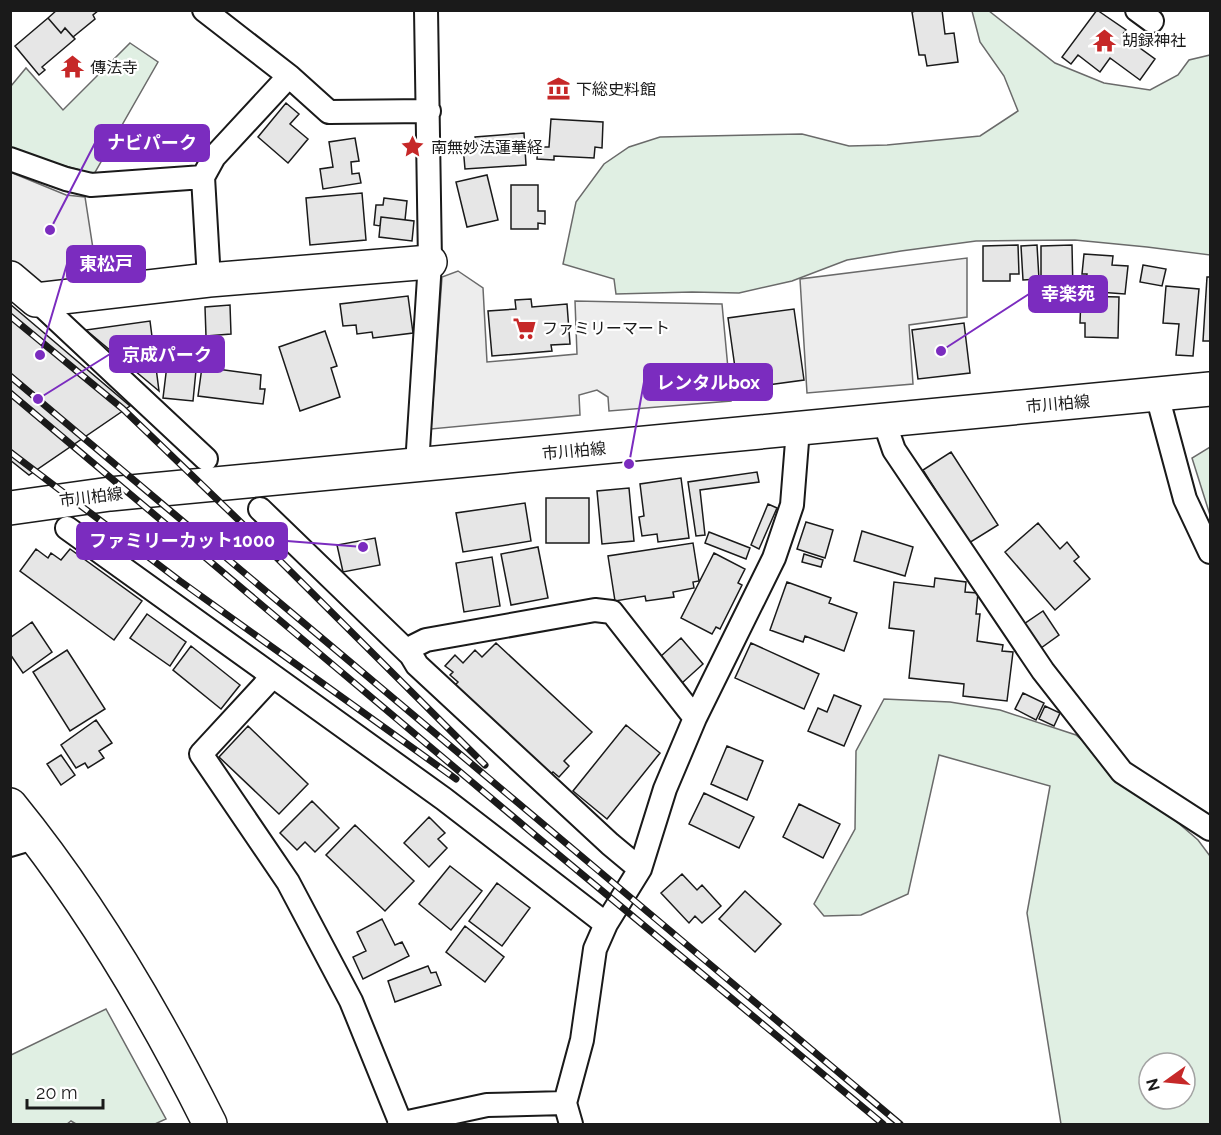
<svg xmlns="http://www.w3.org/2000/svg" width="1221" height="1135" font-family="Raleway,'Noto Sans JP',sans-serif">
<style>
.green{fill:#e0efe3;stroke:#6a6a6a;stroke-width:1.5;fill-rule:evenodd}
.parking{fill:#ededed;stroke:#6a6a6a;stroke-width:1.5}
.building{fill:#e6e6e6;stroke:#1a1a1a;stroke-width:1.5}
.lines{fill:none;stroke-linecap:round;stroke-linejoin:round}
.street-casing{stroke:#1a1a1a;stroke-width:26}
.secondary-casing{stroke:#1a1a1a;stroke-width:36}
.primary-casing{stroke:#1a1a1a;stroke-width:36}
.street{stroke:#fff;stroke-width:22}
.secondary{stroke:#fff;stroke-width:33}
.primary{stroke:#fff;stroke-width:33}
.rail-casing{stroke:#1a1a1a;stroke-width:7}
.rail{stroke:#fff;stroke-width:4.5;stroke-dasharray:14;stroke-linecap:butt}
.labels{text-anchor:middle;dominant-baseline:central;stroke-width:4.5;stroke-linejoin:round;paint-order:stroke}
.poi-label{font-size:16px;fill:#1a1a1a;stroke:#fff;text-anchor:start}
.street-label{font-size:16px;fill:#1a1a1a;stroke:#fff}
.leader{fill:none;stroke:#7b2cbf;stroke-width:2}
.callout-dot{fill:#7b2cbf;stroke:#fff;stroke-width:2}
.callout{fill:#7b2cbf;stroke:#7b2cbf;stroke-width:2}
.callout-label{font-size:18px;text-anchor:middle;font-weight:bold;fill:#fff}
</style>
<rect width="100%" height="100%" fill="#fff"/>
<path class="green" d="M972,11H989L1055,63L1104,83L1150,90L1178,75L1189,60L1210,55V255L1147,247L1075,240L976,241L901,251L847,260L792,281L739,293L692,292L616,294L614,279L563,264L576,202L604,164L629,147L660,137L802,134L849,146L887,145L980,136L1018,111L1004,76L980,42Z
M130,43L158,62L94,174L18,153L11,148V86L26,68L63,110Z
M1210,447V515L1192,458Z
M884,699L950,702L1000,710L1076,735L1198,840L1210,856V1124H1061L1027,913L1050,786L939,755L908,894L861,915L824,916L814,904L855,829L856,751ZM1149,1063H1185V1099H1149Z
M106,1009L166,1119L155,1124H76L71,1121L67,1124H11V1055Z"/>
<path class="parking" d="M10,172L66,195L85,197L98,281L48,286L33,281L11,263Z
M967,258V317L909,325L913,384L807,393L800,279Z
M458,271L483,288L487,362L577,354L575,301L722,304L731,401L609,411L608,397L597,390L579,395L580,415L431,429L442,277Z"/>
<path class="building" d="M57,10H99L93,15L95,19L73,37L65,28L61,33L48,18Z
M919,10H942L945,34L954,33L958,62L927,66L925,55H919L912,12Z
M1097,10L1126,30L1122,35L1155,59L1140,80L1110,58L1100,72L1078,55L1071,64L1062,57Z
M48,18L61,33L65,28L75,39L42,67L45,70L39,75L15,46Z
M286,103L299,114L290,124L308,139L288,163L258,137Z
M551,119L603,122L602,148L595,147L594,158L554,156V160L537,159L538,147H549Z
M524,133L526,165L465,169L463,146H475V137Z
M355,138L359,161L351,162L352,174L359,173L361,183L323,189L320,169L333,167L329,142Z
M487,175L498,220L467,227L456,182Z
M511,185H538V211H545V224L538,223V229H511Z
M362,193L366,240L310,245L306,198Z
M384,198L407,201L405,220L381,217L380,226L374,225L376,205H383Z
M381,217L414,221L412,241L379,237Z
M1018,245L1019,274H1010V281H983V246Z
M1037,245L1039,279L1023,280L1021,246Z
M1072,245L1073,293H1041V246Z
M1084,254L1113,256L1112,265L1128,266L1125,294L1085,291L1087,274H1082Z
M1143,265L1166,269L1162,286L1140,282Z
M1207,277H1210V341H1203Z
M1166,286L1199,289L1193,356L1176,355L1179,324L1163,323Z
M408,296L413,333L373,338L372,332L357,334L356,325L343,326L340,304Z
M1081,296L1119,297L1118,338L1085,337V323H1080Z
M531,299L532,307L567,304L570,344L551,345L552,351L492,356L488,311L516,309L515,300Z
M10,304L130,406L29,475L10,460Z
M230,305L231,334L206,336L205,307Z
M794,309L804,380L738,389L728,318Z
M150,321L159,391L86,330Z
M964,323L970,373L918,379L912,330Z
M325,331L337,366L331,368L340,397L300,411L279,347Z
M168,357L197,360L193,401L163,398Z
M202,367L261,375L260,389H265L263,404L198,396Z
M951,452L998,525L969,543L923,470Z
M757,472L759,482L700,490L705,535L696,536L688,482Z
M681,478L689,538L658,542L657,534L642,536L639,517L644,516L640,484Z
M629,488L634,541L602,544L597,491Z
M546,498H589V543H546Z
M525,503L531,541L463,552L456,513Z
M768,504L777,508L759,549L751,545Z
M806,522L833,530L825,558L797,549Z
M1038,523L1060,549L1067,542L1079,557L1074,561L1090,579L1055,610L1005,552Z
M862,531L913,547L905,576L854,561Z
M709,532L750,548L746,559L705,543Z
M375,538L380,565L343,572L337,545Z
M693,543L699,581L693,582L694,588L673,592L674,597L646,601L645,596L615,601L608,556Z
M538,547L548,598L511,605L501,554Z
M36,549L48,558L51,553L61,560L70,549L142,601L114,640L20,571Z
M714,553L745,569L738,583L742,585L720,629L716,627L712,634L681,618Z
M804,554L823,560L821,567L802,562Z
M492,557L500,606L464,612L456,563Z
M935,578L966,582L965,592L978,593L976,614H980L977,641L1003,645L1002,651L1013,652L1007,701L963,696L964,684L909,678L914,631L889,628L894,582L934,587Z
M787,582L831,598L829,603L857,613L844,651L805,636L803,642L770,630Z
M1043,611L1059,635L1041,648L1024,624Z
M147,614L186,642L170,666L130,638Z
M32,622L52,652L23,673L10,654V638Z
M681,638L703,664L682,683L660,657Z
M496,643L592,732L564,761L569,766L559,777L553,772L551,774L454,686L458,682L450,675L453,672L445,666L455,655L463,663L475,650L482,657Z
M751,643L819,674L804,709L735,678Z
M191,646L240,685L221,709L173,670Z
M67,650L105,709L70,731L33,672Z
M1023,693L1044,703L1036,720L1015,709Z
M834,695L861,706L844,746L808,731L818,708L827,712Z
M1045,706L1060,713L1054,726L1039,719Z
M96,720L112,743L99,751L104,758L88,768L85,763L76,768L61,745Z
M626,725L660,753L607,819L573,791Z
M248,726L308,784L279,814L219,757Z
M727,746L763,761L747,800L711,784Z
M61,755L75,775L61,785L47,764Z
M704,793L754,817L739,848L689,824Z
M312,801L339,828L315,852L305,842L297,850L280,833Z
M799,804L840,824L823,858L783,837Z
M429,817L445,833L438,839L447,848L429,867L404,843Z
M355,825L414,881L385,911L326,855Z
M450,866L482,891L451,930L419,904Z
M682,874L697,890L702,885L721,906L702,923L695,916L689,923L661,893Z
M497,883L530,908L502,946L469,921Z
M745,891L781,924L755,952L719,919Z
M382,919L395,945L402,942L409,956L363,979L353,957L366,951L357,932Z
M465,926L504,957L485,982L446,952Z
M428,966L431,973L436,972L441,985L395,1002L388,981Z"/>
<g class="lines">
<defs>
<path id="street" d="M204,10L289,76L329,112L429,111
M1137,10L1152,21
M10,159L66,179L91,185L203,177L214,157L289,76
M203,177L209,280
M36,300L206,459
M1157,395L1185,499L1210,552
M884,421L894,450L1043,671L1122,772L1210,829
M417,465L430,262L426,10
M260,509L411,655
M67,528L273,676
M10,845L37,837
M640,869L610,844L417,665L411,655L414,646L426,640L595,610L612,612L695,718
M399,1124L487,1105L565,1103
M401,1124L351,1001L288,882L201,754L273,676L444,799L606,924
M571,1124L565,1103L582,1040L595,949L606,924L640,869L665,789L695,718L774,558L792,505L798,429"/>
<path id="secondary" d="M10,278L36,300L209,280L430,262
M10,805C90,903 154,1012 210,1124"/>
<path id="primary" d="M10,508L110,494L1210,389"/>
</defs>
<use href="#street" class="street-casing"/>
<use href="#secondary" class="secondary-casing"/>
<use href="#primary" class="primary-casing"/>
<use href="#street" class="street"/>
<use href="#secondary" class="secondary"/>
<use href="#primary" class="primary"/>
<defs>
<path id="rail" d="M10,316L123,409L253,534L485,765
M10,376L900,1124
M10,393L536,836L883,1124
M10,452L180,581L456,779"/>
</defs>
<use href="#rail" class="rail-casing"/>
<use href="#rail" class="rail"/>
</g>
<defs>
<symbol id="temple-bare" viewBox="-9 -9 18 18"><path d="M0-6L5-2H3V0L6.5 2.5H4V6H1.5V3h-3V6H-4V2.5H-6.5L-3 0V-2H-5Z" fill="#c62828" stroke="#fff" stroke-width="2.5" paint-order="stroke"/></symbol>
<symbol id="museum-bare" viewBox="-9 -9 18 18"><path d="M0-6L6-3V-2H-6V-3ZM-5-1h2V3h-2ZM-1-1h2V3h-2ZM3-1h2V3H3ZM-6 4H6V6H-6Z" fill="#c62828" stroke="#fff" stroke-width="2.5" paint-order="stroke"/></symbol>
<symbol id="sight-bare" viewBox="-9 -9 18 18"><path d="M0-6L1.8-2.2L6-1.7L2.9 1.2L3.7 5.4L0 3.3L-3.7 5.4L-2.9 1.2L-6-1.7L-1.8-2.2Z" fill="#c62828" stroke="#fff" stroke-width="2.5" paint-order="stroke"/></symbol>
<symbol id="supermarket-bare" viewBox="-9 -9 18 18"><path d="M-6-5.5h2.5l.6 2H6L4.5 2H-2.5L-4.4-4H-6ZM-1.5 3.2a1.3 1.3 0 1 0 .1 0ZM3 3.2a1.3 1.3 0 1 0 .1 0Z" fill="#c62828" stroke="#fff" stroke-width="2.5" paint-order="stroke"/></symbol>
</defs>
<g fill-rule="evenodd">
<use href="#temple-bare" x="1088" y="24" width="33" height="33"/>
<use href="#temple-bare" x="56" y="50" width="33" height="33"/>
<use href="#museum-bare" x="542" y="72" width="33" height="33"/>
<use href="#sight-bare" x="396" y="130" width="33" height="33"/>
<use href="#supermarket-bare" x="508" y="312" width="33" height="33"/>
</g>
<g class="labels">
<g class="poi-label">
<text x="1122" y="40">胡録神社</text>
<text x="90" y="67">傳法寺</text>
<text x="576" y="89">下総史料館</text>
<text x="431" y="147">南無妙法蓮華経</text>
<text x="542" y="328">ファミリーマート</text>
</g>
<g class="street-label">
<text transform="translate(1058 404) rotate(-5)">市川柏線</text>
<text transform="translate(574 451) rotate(-5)">市川柏線</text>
<text transform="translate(91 497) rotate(-7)">市川柏線</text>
</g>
</g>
<path class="leader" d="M50 230L95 143M40 355L67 264M941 351L1029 294M38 399L110 354M629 464L644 382M363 547L287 541"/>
<g class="callout-dot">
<circle cx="50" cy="230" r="6"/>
<circle cx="40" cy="355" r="6"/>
<circle cx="941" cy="351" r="6"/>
<circle cx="38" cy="399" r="6"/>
<circle cx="629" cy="464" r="6"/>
<circle cx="363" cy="547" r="6"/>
</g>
<g class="callout">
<rect x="95" y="125" width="114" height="36" rx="6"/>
<rect x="67" y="246" width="78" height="36" rx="6"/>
<rect x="1029" y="276" width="78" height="36" rx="6"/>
<rect x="110" y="336" width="114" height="36" rx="6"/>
<rect x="644" y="364" width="128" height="36" rx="6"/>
<rect x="77" y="523" width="210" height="36" rx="6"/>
</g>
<g class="callout-label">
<text x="152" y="149">ナビパーク</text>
<text x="106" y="270">東松戸</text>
<text x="1068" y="300">幸楽苑</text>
<text x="167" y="361">京成パーク</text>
<text x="708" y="389">レンタルbox</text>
<text x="182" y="547">ファミリーカット1000</text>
</g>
<rect width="1221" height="1135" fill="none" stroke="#1a1a1a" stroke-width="24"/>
<g transform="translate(1167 1081) rotate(255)"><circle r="28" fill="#ffffff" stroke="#a3a3a3" stroke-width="1.5"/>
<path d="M0-4.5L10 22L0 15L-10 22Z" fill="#c62828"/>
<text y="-9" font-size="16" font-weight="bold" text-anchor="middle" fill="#1a1a1a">N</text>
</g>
<path d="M27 1099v9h76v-9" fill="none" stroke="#1a1a1a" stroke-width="3"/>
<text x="36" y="1099" font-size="18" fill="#1a1a1a" stroke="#ffffff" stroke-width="4.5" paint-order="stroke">20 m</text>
</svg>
